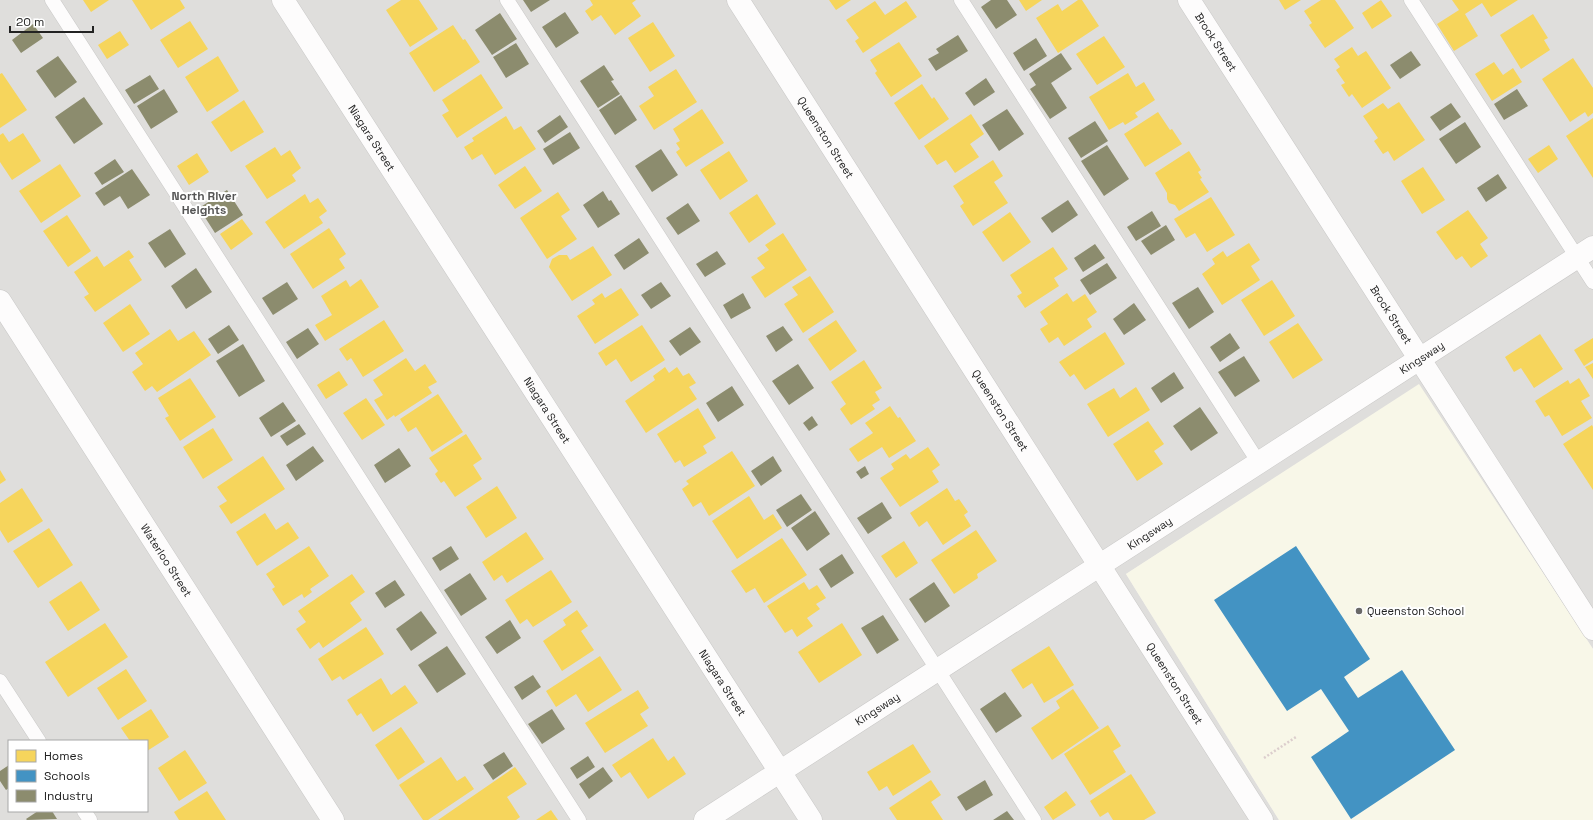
<svg xmlns="http://www.w3.org/2000/svg" width="1593" height="820" font-family="'Space Grotesk',sans-serif">
<style>
.residential{fill:#dfdedc;fill-rule:evenodd}
.education{fill:#f8f7e8}
.homes{fill:#f6d55c}
.schools{fill:#4393c3}
.industry{fill:#8c8c6e}
.lines{fill:none;stroke-linecap:round;stroke-linejoin:round}
.service-casing{stroke:#c9c8c7;stroke-width:15}
.minor-casing{stroke:#c9c8c7;stroke-width:23}
.path{stroke:#dccecd;stroke-width:2.5;stroke-dasharray:2 2;stroke-linecap:butt}
.service{stroke:#fdfcfc;stroke-width:14}
.minor{stroke:#fdfcfc;stroke-width:22}
.poi-dot{fill:#6a6968;stroke:#fff;stroke-width:1.5}
.labels{text-anchor:middle;dominant-baseline:central;stroke-width:4;stroke-linejoin:round;paint-order:stroke}
.street-label{font-size:11px;fill:#222;stroke:#fff}
.poi-label{font-size:11px;fill:#222;stroke:#fff;text-anchor:start}
.neighbourhood-label{font-size:12px;font-weight:bold;fill:#555;stroke:#fff}
</style>
<rect width="100%" height="100%" fill="#f0eeeb"/>
<path class="residential" d="M0,0H1593V649L1419,385L1126,574L1279,820H0ZM9,741H147V811H9Z"/>
<path class="education" d="M1419,384L1593,649V820H1279L1126,574Z"/>
<path class="homes" d="M83,0H109L91,12Z
M132,0H180L185,8L151,30Z
M401,0H419L438,29L410,47L386,10Z
M590,0H636L632,3L641,16L615,35L601,15L592,21L585,11L593,5Z
M829,0H851L836,10Z
M1019,0H1042L1026,11Z
M1078,0H1082L1099,26L1058,53L1036,18L1058,4L1062,11Z
M1279,0H1301L1285,10Z
M1321,0H1335L1354,28L1325,48L1309,25L1312,23L1304,11Z
M1381,0L1392,16L1372,29L1362,13Z
M1452,0H1518L1491,17L1482,3L1465,14L1478,36L1454,51L1437,24L1459,10Z
M875,1L885,15L906,1L917,17L863,53L855,41L859,38L846,20Z
M1533,14L1548,38L1544,40L1550,50L1521,69L1500,35Z
M190,21L208,49L178,68L160,40Z
M653,22L675,56L650,72L628,38Z
M453,25L463,40L465,39L480,62L434,92L409,53Z
M120,31L129,45L107,59L98,45Z
M1104,36L1125,67L1097,85L1076,54Z
M899,42L922,76L891,97L875,73L877,71L870,60Z
M1352,47L1358,56L1366,51L1391,88L1362,108L1352,94L1349,97L1341,85L1345,83L1336,70L1340,67L1334,59Z
M218,56L239,91L207,112L185,77Z
M1573,58L1593,88V113L1588,117L1585,112L1570,122L1542,79Z
M1494,62L1503,75L1513,68L1522,82L1492,101L1475,74Z
M676,69L697,102L654,130L639,106L654,96L648,87Z
M2,73L27,110L0,128V74Z
M1128,73L1136,87L1144,82L1155,100L1135,113L1138,117L1125,125L1123,122L1109,130L1089,97Z
M481,74L503,108L457,138L442,115L449,111L442,100Z
M922,84L932,99L934,97L949,119L919,140L894,103Z
M244,100L264,132L231,152L211,122Z
M1399,102L1425,140L1394,161L1388,151L1383,154L1374,141L1378,138L1363,116L1383,103L1388,109Z
M702,109L724,143L686,167L676,152L680,149L676,143L680,141L673,129Z
M1158,112L1170,130L1172,129L1182,144L1145,167L1124,134Z
M971,114L984,134L970,144L979,157L955,173L946,160L937,165L924,146Z
M506,116L514,130L521,126L536,149L495,175L482,154L472,160L464,147L474,141L472,138Z
M1593,118V178L1566,136Z
M3,133L9,142L23,133L41,161L12,180L0,162V135Z
M1549,145L1558,159L1538,173L1528,159Z
M275,147L281,156L290,150L301,168L292,175L296,181L267,199L245,166Z
M729,151L748,181L720,200L700,170Z
M1189,151L1201,170L1198,172L1202,178L1200,179L1209,192L1179,211L1175,205L1169,203L1167,199V193L1155,173Z
M197,153L209,172L189,185L177,166Z
M993,160L1003,176L994,182L1008,203L973,226L960,206L964,203L953,186Z
M60,164L81,196L41,223L19,191Z
M525,166L542,191L515,209L498,185Z
M1423,167L1445,200L1422,214L1401,181Z
M558,192L570,210L561,216L577,239L547,259L520,218Z
M305,194L310,203L318,198L327,211L319,217L323,223L284,249L265,222Z
M757,194L776,224L749,243L729,213Z
M1211,197L1235,235L1207,252L1195,233L1186,238L1174,219Z
M1468,210L1488,238L1480,244L1488,256L1471,268L1462,256L1456,260L1436,232Z
M1010,212L1031,242L1003,262L982,232Z
M67,215L91,251L68,267L43,231Z
M242,219L253,234L231,250L220,234Z
M329,228L346,254L339,259L345,268L313,289L290,254Z
M783,233L807,270L765,298L751,277L765,268L757,258L769,250L765,245Z
M1249,243L1260,260L1251,266L1260,280L1222,305L1202,274L1215,264L1212,259L1223,251L1227,257Z
M593,246L612,275L572,301L549,267L552,259L559,255H567L570,260Z
M1053,247L1068,269L1054,278L1059,286L1025,308L1017,296L1022,293L1010,275Z
M129,250L134,257L129,260L142,280L95,312L84,297L89,294L74,272L97,256L104,267Z
M810,276L834,312L803,333L784,304L798,295L792,287Z
M361,279L379,307L325,341L315,325L332,315L321,296L346,280L350,287Z
M1272,280L1295,316L1264,336L1241,300Z
M621,288L639,315L595,344L577,316L595,304L592,300L602,293L605,298Z
M1067,293L1073,302L1085,294L1097,312L1087,319L1092,327L1064,346L1058,337L1049,343L1040,329L1048,324L1040,312Z
M130,304L150,334L123,352L103,323Z
M384,320L404,351L363,377L351,358L347,361L339,349Z
M836,320L857,351L830,371L808,339Z
M1298,323L1323,360L1293,379L1269,342Z
M642,325L665,360L631,382L616,359L606,366L598,353Z
M170,329L178,341L194,331L211,355L157,392L152,386L145,391L132,372L143,364L135,353Z
M1105,332L1125,364L1085,390L1074,374L1070,377L1059,362Z
M1540,334L1563,369L1534,388L1521,368L1514,372L1505,357Z
M1593,338V360L1584,366L1574,350Z
M406,358L415,371L425,364L437,382L428,387L432,393L395,417L394,415L387,420L374,400L383,395L373,380Z
M864,360L882,388L875,392L880,400L872,405L875,409L851,425L840,409L846,404L831,382Z
M1593,363V379L1585,367Z
M665,367L669,373L677,367L683,376L689,373L696,383L689,387L697,399L646,433L625,401L655,380L653,376Z
M339,371L348,385L326,399L317,385Z
M190,378L216,417L180,441L165,418L169,416L158,398Z
M1579,378L1590,396L1581,401L1592,418L1562,436L1549,415L1545,417L1535,401L1568,380L1570,384Z
M1136,387L1150,410L1108,437L1087,404L1114,388L1120,398Z
M438,394L463,432L432,452L416,427L408,432L400,419Z
M366,398L385,425L362,440L343,413Z
M890,406L898,418L900,417L916,441L889,458L882,447L858,462L849,449L873,433L865,423Z
M698,408L716,438L703,446L707,453L684,467L680,460L675,463L657,434Z
M1148,421L1164,444L1154,451L1163,464L1137,481L1113,444Z
M1592,425L1593,427V490L1563,444Z
M213,428L233,460L203,479L183,447Z
M466,434L482,459L473,465L482,479L455,497L444,481L441,483L435,474L438,471L429,458Z
M928,447L940,465L932,471L939,482L900,507L880,478L894,469L891,464L906,454L910,459Z
M732,451L755,486L709,516L701,502L693,507L682,489L689,484L686,481Z
M263,456L285,489L231,524L219,506L227,501L217,487Z
M0,470L6,480L0,484Z
M497,486L517,518L486,538L466,507Z
M22,488L43,521L8,543L0,530V503Z
M947,488L955,501L959,499L968,512L964,515L971,526L943,545L927,521L919,527L910,513Z
M749,496L764,520L773,514L782,528L737,559L712,521Z
M265,513L276,530L288,522L299,538L257,566L236,532Z
M49,528L73,565L38,588L13,551Z
M976,530L997,561L977,574L978,578L954,594L931,560Z
M526,532L544,559L507,583L502,575L494,581L482,562Z
M782,538L807,575L764,603L755,588L746,593L731,571Z
M904,541L918,563L896,578L881,556Z
M309,546L329,576L310,589L312,592L304,598L302,594L283,606L272,589L275,587L266,574Z
M551,570L572,602L533,627L527,619L520,624L505,600Z
M352,574L365,592L350,603L362,620L323,648L319,642L310,649L296,629L306,622L298,611Z
M81,581L100,610L68,631L49,602Z
M804,582L809,590L817,585L826,598L816,604L820,609L807,618L813,626L797,637L792,629L785,633L767,606Z
M577,610L588,626L581,631L594,650L562,671L543,641L566,625L563,620Z
M105,623L128,657L68,697L45,662Z
M842,623L862,655L819,683L798,652Z
M366,627L384,654L343,680L340,676L332,681L318,659Z
M1049,646L1074,685L1044,703L1032,683L1023,689L1011,670Z
M600,656L622,690L588,712L576,694L556,707L546,691Z
M126,669L147,701L118,720L97,688Z
M381,678L391,695L405,685L418,703L373,732L361,713L357,716L347,700Z
M1073,689L1099,728L1052,760L1031,728L1060,708L1056,701Z
M638,690L649,708L640,714L648,726L605,753L585,723Z
M151,709L169,737L147,751V741H130L121,728Z
M1108,725L1121,746L1113,751L1126,772L1090,795L1064,754Z
M401,727L425,762L398,780L375,745Z
M653,738L668,761L674,756L686,774L648,799L630,772L621,778L612,765Z
M913,744L931,772L893,796L887,786L879,791L867,772Z
M185,750L207,783L179,801L158,768Z
M441,757L457,781L465,776L474,789L428,820H423L399,785Z
M515,767L527,784L507,797L520,817L516,820H438Z
M1131,774L1156,813L1144,820H1113L1108,812L1100,817L1090,801Z
M931,780L941,795L931,802L943,820H897L889,808Z
M207,791L226,820H179L174,812Z
M1066,791L1076,805L1053,820L1044,807Z
M551,810L558,820H536Z"/>
<path class="schools" d="M1296,546L1370,659L1344,677L1358,698L1402,670L1455,750L1351,819L1311,757L1349,731L1321,689L1287,711L1214,600Z"/>
<path class="industry" d="M523,0H550L531,12Z
M991,0H1007L1017,15L996,29L981,7Z
M565,12L579,33L556,48L542,27Z
M500,13L517,39L492,55L475,30Z
M33,24L43,38L21,53L12,40Z
M958,35L968,51L936,71L928,59L939,53L936,49Z
M1036,38L1047,56L1024,71L1013,53Z
M516,43L529,64L506,78L493,57Z
M1411,51L1421,65L1400,79L1390,65Z
M1061,53L1072,69L1051,83L1067,108L1050,119L1030,89L1036,85L1029,74Z
M58,56L77,82L55,98L36,71Z
M604,65L614,80L611,81L620,94L598,108L580,81Z
M150,75L159,89L134,104L125,90Z
M986,78L995,92L974,106L965,93Z
M164,89L178,112L151,129L137,106Z
M1517,89L1528,106L1504,120L1494,104Z
M621,95L637,120L615,135L599,110Z
M84,97L103,124L74,144L55,117Z
M1451,103L1461,117L1440,131L1430,117Z
M1007,109L1024,134L999,151L982,125Z
M560,115L568,127L545,143L537,131Z
M1095,121L1108,141L1081,158L1068,138Z
M1465,122L1481,147L1456,164L1439,139Z
M570,132L580,148L553,165L543,149Z
M1107,145L1129,179L1104,196L1081,161Z
M661,149L678,175L652,192L635,166Z
M115,159L124,172L102,185L94,173Z
M132,169L150,195L128,209L120,196L104,206L95,193Z
M1498,174L1507,188L1486,202L1477,188Z
M227,190L243,215L215,233L199,208Z
M603,191L609,201L611,200L620,214L598,228L583,205Z
M1068,200L1078,215L1052,233L1041,218Z
M688,203L700,221L678,235L666,218Z
M1152,211L1161,226L1136,241L1127,227Z
M1166,225L1175,240L1151,255L1141,241Z
M170,229L186,254L165,268L148,243Z
M639,238L649,253L624,270L614,255Z
M1095,244L1105,258L1083,272L1074,258Z
M717,251L726,264L705,277L696,264Z
M1107,263L1117,278L1090,295L1080,280Z
M196,268L212,292L186,309L171,286Z
M287,282L298,299L273,315L262,298Z
M661,282L671,296L651,309L641,295Z
M1198,287L1214,312L1189,329L1172,303Z
M743,293L751,308L731,319L723,305Z
M1134,303L1146,320L1124,335L1113,319Z
M229,325L239,340L218,354L208,339Z
M783,326L793,340L776,352L766,336Z
M690,327L701,342L680,356L669,341Z
M308,328L319,344L297,359L286,342Z
M1230,333L1240,348L1220,362L1210,347Z
M243,344L265,381L239,397L216,361Z
M1244,356L1260,381L1235,397L1218,372Z
M798,364L814,388L789,405L772,381Z
M1174,372L1184,388L1161,403L1151,388Z
M732,386L744,405L718,422L706,403Z
M283,402L296,421L271,437L259,418Z
M1200,407L1218,433L1191,451L1173,426Z
M812,416L818,425L809,431L803,423Z
M299,424L306,434L287,446L280,436Z
M313,446L324,461L296,481L286,465Z
M399,448L411,466L385,483L374,465Z
M773,456L782,471L761,486L751,471Z
M865,466L869,474L861,479L856,472Z
M801,494L812,510L787,527L776,510Z
M882,502L892,518L868,534L857,518Z
M815,511L830,534L807,551L791,528Z
M451,546L459,559L440,571L432,558Z
M842,554L854,573L831,588L819,569Z
M470,573L487,599L461,616L444,590Z
M395,580L405,595L385,608L375,593Z
M934,582L950,606L925,623L909,599Z
M421,611L437,633L411,651L396,629Z
M883,615L899,640L877,654L861,628Z
M510,620L521,638L497,654L485,637Z
M447,646L466,674L437,693L418,665Z
M533,675L541,687L522,700L514,687Z
M1005,692L1022,716L996,733L980,709Z
M552,709L565,729L542,744L528,724Z
M504,752L513,766L493,780L483,765Z
M588,756L595,767L577,779L570,768Z
M9,765V788L6,790L0,781V771Z
M603,767L613,781L589,799L579,784Z
M985,780L993,795L966,811L957,797Z
M38,811H52L57,819L27,820L26,819Z
M1007,811L1014,820H993Z"/>
<g class="lines">
<defs>
<path id="service" d="M52,0L579,820
M507,0L1034,820
M961,0L1259,463
M1411,0L1593,282
M0,681L39,741
M84,811L90,820"/>
<g id="minor">
<path id="s1" d="M283,0L811,820"/>
<path id="s2" d="M738,0L1262,820"/>
<path id="s3" d="M1189,0L1593,629"/>
<path id="s4" d="M0,301L333,820"/>
<path id="s5" d="M705,820L1593,247"/>
</g>
</defs>
<use href="#service" class="service-casing"/>
<use href="#minor" class="minor-casing"/>
<path class="path" d="M1264,758L1296,737"/>
<use href="#service" class="service"/>
<use href="#minor" class="minor"/>
</g>
<circle class="poi-dot" cx="1359" cy="611" r="4"/>
<g class="labels">
<g class="street-label">
<text stroke="none"><textPath href="#s3" startOffset="50">Brock Street</textPath></text>
<text stroke="none"><textPath href="#s2" startOffset="163">Queenston Street</textPath></text>
<text stroke="none"><textPath href="#s1" startOffset="164">Niagara Street</textPath></text>
<text stroke="none"><textPath href="#s3" startOffset="374">Brock Street</textPath></text>
<text stroke="none"><textPath href="#s5" startOffset="853">Kingsway</textPath></text>
<text stroke="none"><textPath href="#s1" startOffset="488">Niagara Street</textPath></text>
<text stroke="none"><textPath href="#s2" startOffset="487">Queenston Street</textPath></text>
<text stroke="none"><textPath href="#s5" startOffset="529">Kingsway</textPath></text>
<text stroke="none"><textPath href="#s4" startOffset="308">Waterloo Street</textPath></text>
<text stroke="none"><textPath href="#s1" startOffset="812">Niagara Street</textPath></text>
<text stroke="none"><textPath href="#s2" startOffset="811">Queenston Street</textPath></text>
<text stroke="none"><textPath href="#s5" startOffset="205">Kingsway</textPath></text>
</g>
<g class="poi-label">
<text x="1367" y="611">Queenston School</text>
</g>
<g class="neighbourhood-label">
<text x="204" y="196">North River<tspan x="204" dy="14">Heights</tspan></text>
</g>
</g>
<rect x="8" y="740" width="140" height="72" fill="#ffffff" stroke="#a7a7a7"/>
<rect x="16" y="750" width="20" height="12" fill="#f6d55c" stroke="#a7a7a7"/>
<text x="44" y="760" font-size="12" fill="#222222">Homes</text>
<rect x="16" y="770" width="20" height="12" fill="#4393c3" stroke="#a7a7a7"/>
<text x="44" y="780" font-size="12" fill="#222222">Schools</text>
<rect x="16" y="790" width="20" height="12" fill="#8c8c6e" stroke="#a7a7a7"/>
<text x="44" y="800" font-size="12" fill="#222222">Industry</text>
<path d="M10 26v6h83v-6" fill="none" stroke="#222222" stroke-width="2"/>
<text x="16" y="26" font-size="12" fill="#222222" stroke="#ffffff" stroke-width="3" paint-order="stroke">20 m</text>
</svg>
